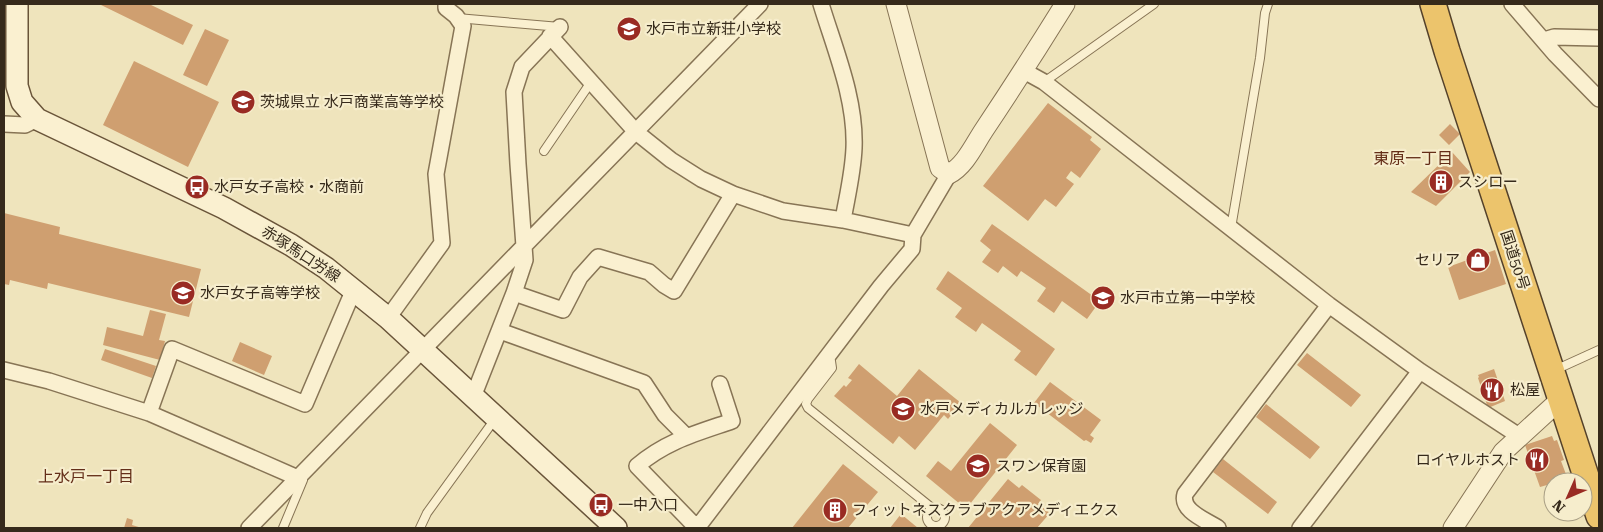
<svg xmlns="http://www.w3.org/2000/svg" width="1603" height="532" font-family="'Roboto Serif','Noto Sans JP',serif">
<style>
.building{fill:#cf9f70}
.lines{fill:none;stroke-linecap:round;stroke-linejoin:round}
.service-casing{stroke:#877455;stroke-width:10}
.minor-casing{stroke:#877455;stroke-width:18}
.tertiary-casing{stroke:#877455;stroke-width:21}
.secondary-casing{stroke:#695439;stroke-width:24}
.trunk-casing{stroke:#54412a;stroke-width:28}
.service{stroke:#faf0d0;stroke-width:8}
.minor{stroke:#faf0d0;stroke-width:15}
.tertiary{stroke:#faf0d0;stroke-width:19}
.secondary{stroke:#faf0d0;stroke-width:21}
.trunk{stroke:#ecc46c;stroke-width:25}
.labels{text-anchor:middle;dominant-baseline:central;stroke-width:4.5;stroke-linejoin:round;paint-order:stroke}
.poi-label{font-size:15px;fill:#362a1b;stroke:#f6edcc;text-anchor:start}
.street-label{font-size:15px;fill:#362a1b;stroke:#f6edcc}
.neighbourhood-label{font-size:16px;fill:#642e18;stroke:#f6edcc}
</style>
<rect width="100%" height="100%" fill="#efe4bc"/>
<path class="building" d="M99,4H149L193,25L183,45Z
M205,29L229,40L207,86L183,75Z
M134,61L219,102L188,167L103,125Z
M1048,103L1092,137L1090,140L1101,149L1080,178L1071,171L1066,178L1074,184L1056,207L1045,199L1028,221L983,186Z
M1450,124L1460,134L1449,145L1439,135Z
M1452,152L1470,172L1436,206L1411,192Z
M4,213L60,227L59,234L201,269L189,317L48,283L47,289L10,280L9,285L4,284Z
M992,224L1100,301L1087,319L1062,301L1054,313L1037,301L1046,288L1021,271L1017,277L1003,266L998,273L982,262L991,250L980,241Z
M1495,250L1506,284L1459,300L1448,267Z
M948,271L1055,349L1036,376L1014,360L1021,351L982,323L976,332L955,317L962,308L936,289Z
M150,310L166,314L159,340L165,341L160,360L103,345L107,327L143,336Z
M240,342L272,356L264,375L232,361Z
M105,349L156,366L152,378L101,360Z
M1307,353L1361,395L1351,407L1297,365Z
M859,364L897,396L919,369L961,403L948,419L944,415L915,450L899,436L893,444L834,396L844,385L846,387L852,380L848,378Z
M1494,369L1505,401L1488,408L1478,378L1479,377L1478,375Z
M1050,382L1101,420L1090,435L1094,438L1091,443L1086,440L1084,441L1034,403Z
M1266,404L1320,447L1310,459L1256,417Z
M990,423L1017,445L966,509L926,476L938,461L951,471Z
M1552,436L1554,441L1557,440L1564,460L1561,461L1567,477L1562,479L1563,482H1553V486L1548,487L1547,485L1540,487L1525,445Z
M1223,459L1277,502L1268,514L1213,472Z
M843,464L878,492L848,528H792Z
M1008,479L1019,488L1022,485L1041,500L1038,504L1050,513L1037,528H968Z
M901,514L918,528H890Z
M127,518L133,520L132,525L142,528H124Z"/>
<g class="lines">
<defs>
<path id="service" d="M457,18L560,27
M1044,82L1154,4
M544,151L591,82
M1231,228L1260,58L1265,13L1268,4
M827,357L831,361L832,368L808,399L806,404L808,408L932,508
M1555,370L1599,350
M927 517a9 9 0 1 1 18 0a9 9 0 1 1-18 0Z
M283,528L303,480L300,479
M420,528L427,513L495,419"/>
<path id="minor" d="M821,4C835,50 856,99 854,148C853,173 847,197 843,220
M1512,4L1555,54L1599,99
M550,36L636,132L671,160L701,179L733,194L783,211L843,220L913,235
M1544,40L1554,37L1599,38
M1024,71L1044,82L1329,305L1420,371L1519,436
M4,124L25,125L37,119
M514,293L563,310L580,277L598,257L649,272L664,285L674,291L733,194
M388,318L442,243L436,174L463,26L456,16L446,8V4
M500,331L644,383L665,415L686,436
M4,370L49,381L149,413L298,478
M473,397L514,293L525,260L518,164L514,92L522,67L560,27
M149,413L172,349L305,404L354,289
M249,528L760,4
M697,528L881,286L912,249L913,235L949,174
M697,528L637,466C666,441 697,433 732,421L720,384
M1218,528C1206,520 1180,511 1185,494L1329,305
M1300,528L1420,371"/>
<path id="tertiary" d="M896,4L940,168L949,174C965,166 974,145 984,130C1012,88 1039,46 1065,4
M1453,528L1503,452L1561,399"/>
<path id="secondary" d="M17,4V86L22,102L37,119L224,208L291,245L326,268L388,318L616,528"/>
<path id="trunk" d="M1433,4L1447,51L1599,516"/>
</defs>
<use href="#service" class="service-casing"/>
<use href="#minor" class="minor-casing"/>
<use href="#tertiary" class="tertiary-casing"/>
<use href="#secondary" class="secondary-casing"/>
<use href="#trunk" class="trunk-casing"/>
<use href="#service" class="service"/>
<use href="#minor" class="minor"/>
<use href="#tertiary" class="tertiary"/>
<use href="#secondary" class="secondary"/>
<use href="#trunk" class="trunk"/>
</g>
<defs>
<symbol id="school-disc" viewBox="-11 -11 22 22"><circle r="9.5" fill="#992b23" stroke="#f6edcc"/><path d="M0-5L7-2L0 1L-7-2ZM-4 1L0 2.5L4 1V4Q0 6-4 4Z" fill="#fff"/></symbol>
<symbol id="building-disc" viewBox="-11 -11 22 22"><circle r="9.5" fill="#992b23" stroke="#f6edcc"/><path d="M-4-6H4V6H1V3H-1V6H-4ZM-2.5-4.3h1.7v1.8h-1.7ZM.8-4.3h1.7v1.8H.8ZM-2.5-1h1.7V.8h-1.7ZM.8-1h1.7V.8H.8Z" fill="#fff"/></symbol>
<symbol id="bus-disc" viewBox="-11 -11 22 22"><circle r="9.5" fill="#992b23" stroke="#f6edcc"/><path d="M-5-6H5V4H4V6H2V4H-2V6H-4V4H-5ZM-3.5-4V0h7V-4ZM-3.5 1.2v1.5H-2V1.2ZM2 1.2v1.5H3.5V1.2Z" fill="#fff"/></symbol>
<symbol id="shop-disc" viewBox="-11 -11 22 22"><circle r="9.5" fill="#992b23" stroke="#f6edcc"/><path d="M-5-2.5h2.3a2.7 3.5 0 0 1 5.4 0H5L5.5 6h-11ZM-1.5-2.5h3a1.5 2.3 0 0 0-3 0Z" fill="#fff"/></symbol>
<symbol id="restaurant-disc" viewBox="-11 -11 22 22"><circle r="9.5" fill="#992b23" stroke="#f6edcc"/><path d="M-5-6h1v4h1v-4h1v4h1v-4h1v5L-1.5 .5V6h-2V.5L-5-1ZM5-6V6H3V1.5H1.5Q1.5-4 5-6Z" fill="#fff"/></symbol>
</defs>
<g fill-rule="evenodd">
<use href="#school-disc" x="615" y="15" width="28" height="28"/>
<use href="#school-disc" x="229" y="88" width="28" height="28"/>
<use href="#building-disc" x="1427" y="168" width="28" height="28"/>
<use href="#bus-disc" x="183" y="173" width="28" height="28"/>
<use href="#shop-disc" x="1464" y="246" width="28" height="28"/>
<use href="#school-disc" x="169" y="279" width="28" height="28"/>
<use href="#school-disc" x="1089" y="284" width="28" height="28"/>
<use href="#restaurant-disc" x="1478" y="376" width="28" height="28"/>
<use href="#school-disc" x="889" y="395" width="28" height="28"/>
<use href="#restaurant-disc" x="1523" y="446" width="28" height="28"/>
<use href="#school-disc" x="964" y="452" width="28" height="28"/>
<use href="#bus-disc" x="587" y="491" width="28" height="28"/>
<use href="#building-disc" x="821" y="496" width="28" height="28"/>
</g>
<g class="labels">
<g class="poi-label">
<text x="646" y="29">水戸市立新荘小学校</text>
<text x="260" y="102">茨城県立 水戸商業高等学校</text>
<text x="1458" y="182">スシロー</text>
<text x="214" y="187">水戸女子高校・水商前</text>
<text x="1460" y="260" text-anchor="end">セリア</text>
<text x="200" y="293">水戸女子高等学校</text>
<text x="1120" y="298">水戸市立第一中学校</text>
<text x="1510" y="390">松屋</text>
<text x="920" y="409">水戸メディカルカレッジ</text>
<text x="1520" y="460" text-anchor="end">ロイヤルホスト</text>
<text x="996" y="466">スワン保育園</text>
<text x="618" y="505">一中入口</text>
<text x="852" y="510">フィットネスクラブアクアメディエクス</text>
</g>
<g class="street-label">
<text transform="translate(301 254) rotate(33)">赤塚馬口労線</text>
<text transform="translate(1515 260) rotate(72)">国道50号</text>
</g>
<g class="neighbourhood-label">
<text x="1413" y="158">東原一丁目</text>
<text x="86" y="476">上水戸一丁目</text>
</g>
</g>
<rect width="1603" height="532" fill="none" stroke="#362a1b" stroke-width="10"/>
<g transform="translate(1568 497) rotate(225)"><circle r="24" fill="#f6edcc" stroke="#a99f85"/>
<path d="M0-4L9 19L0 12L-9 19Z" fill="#992b23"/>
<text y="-8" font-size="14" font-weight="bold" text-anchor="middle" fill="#362a1b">N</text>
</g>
</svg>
